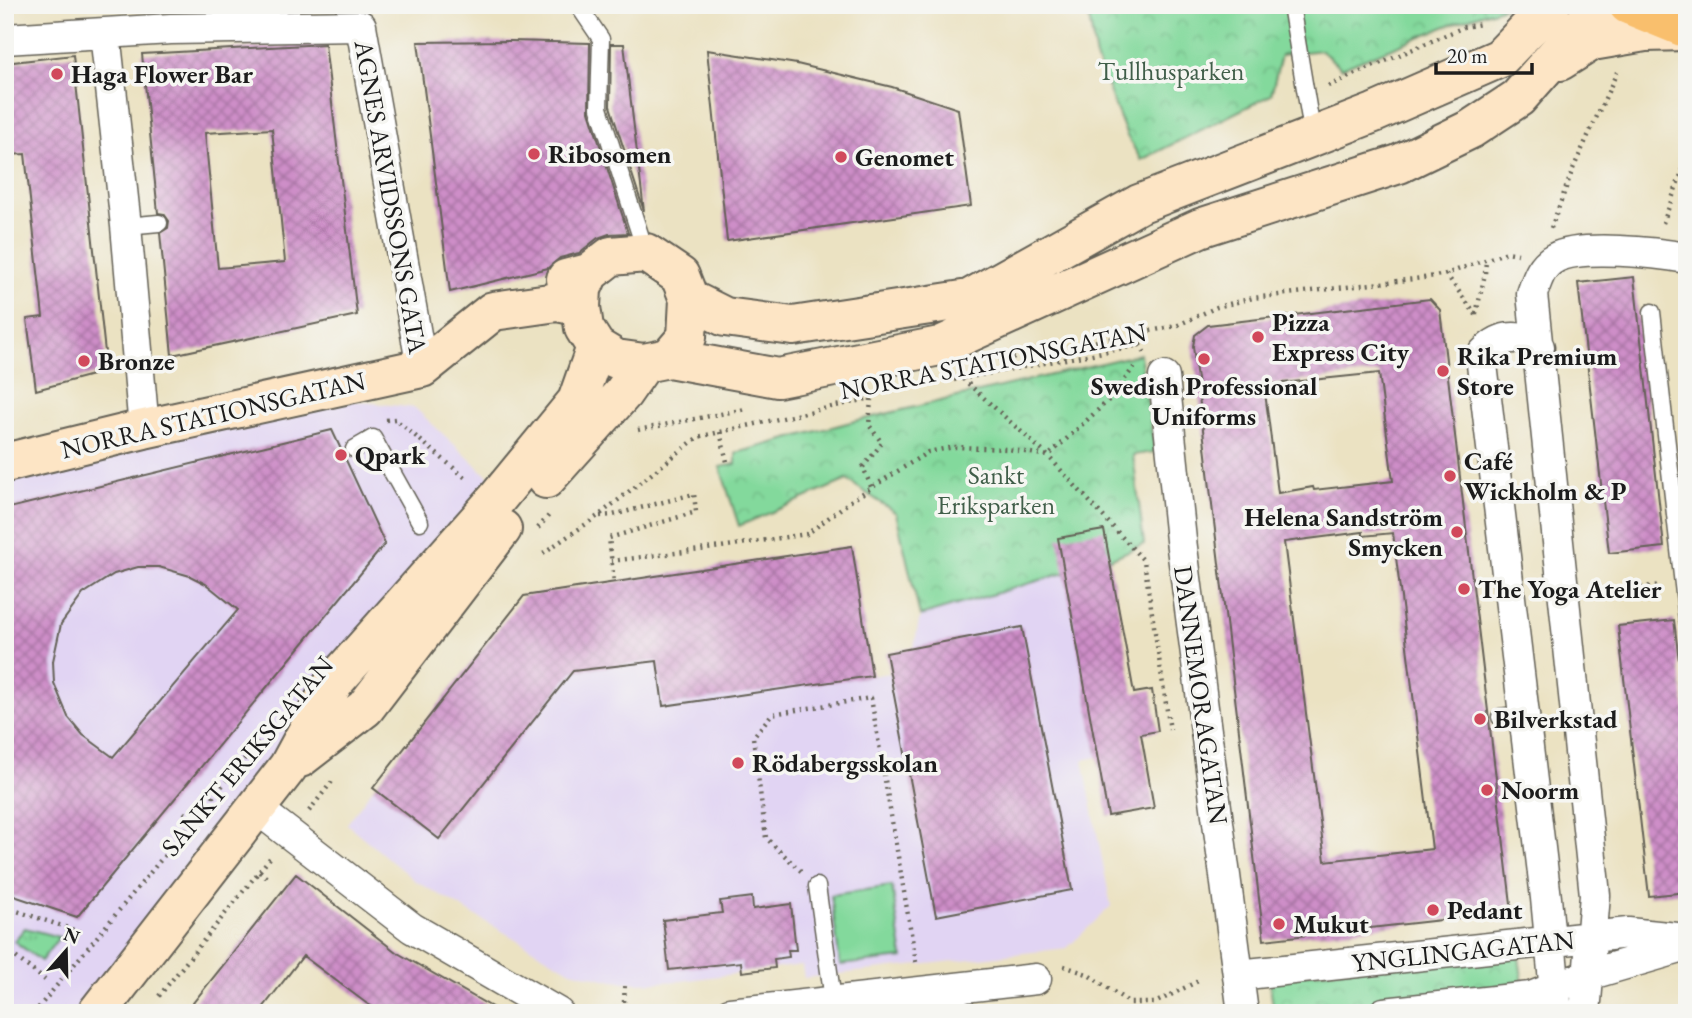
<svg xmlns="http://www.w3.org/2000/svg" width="1692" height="1018" font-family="'EB Garamond',serif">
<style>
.built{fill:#e1d4f3}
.grass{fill:url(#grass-tufts);stroke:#507a5c;stroke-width:2}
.park{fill:url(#park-crowns);stroke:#507a5c;stroke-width:2}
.garden{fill:#83d99c;stroke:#507a5c;stroke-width:2}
.building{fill:url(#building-cross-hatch);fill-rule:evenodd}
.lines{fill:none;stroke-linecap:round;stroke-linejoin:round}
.lane-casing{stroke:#646156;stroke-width:19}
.street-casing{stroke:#646156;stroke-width:33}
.secondary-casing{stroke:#646156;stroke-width:42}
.primary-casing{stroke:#646156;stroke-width:42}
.path{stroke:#646156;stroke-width:4.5;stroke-dasharray:2 5;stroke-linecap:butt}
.lane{stroke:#fff;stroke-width:16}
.street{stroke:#fff;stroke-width:30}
.secondary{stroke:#fde5c5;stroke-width:38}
.primary{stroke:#f9bf6d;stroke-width:38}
.poi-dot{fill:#d1495b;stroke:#f6f6f2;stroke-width:2.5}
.labels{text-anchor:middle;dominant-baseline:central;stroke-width:7;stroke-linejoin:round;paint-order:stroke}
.park-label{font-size:26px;fill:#405e49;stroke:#f6f6f2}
.poi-label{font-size:26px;font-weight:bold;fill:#1c1c1c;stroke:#f6f6f2;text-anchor:start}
.street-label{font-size:26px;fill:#1c1c1c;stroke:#f6f6f2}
</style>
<defs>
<pattern id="grass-tufts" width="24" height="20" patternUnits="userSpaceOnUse" patternTransform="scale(1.75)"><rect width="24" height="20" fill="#83d99c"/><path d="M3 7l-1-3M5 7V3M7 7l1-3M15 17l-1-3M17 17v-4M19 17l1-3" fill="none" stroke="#71ba86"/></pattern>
<pattern id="park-crowns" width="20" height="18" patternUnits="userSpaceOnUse" patternTransform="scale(1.75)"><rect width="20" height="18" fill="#83d99c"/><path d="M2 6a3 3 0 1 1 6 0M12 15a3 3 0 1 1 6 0" fill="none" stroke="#71ba86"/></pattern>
<pattern id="building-cross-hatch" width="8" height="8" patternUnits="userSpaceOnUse" patternTransform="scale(1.75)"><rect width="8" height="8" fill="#ce8ec8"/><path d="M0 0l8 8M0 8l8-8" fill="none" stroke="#a673a2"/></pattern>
</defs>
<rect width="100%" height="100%" fill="#f6f6f2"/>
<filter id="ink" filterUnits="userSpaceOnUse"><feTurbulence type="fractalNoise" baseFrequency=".0143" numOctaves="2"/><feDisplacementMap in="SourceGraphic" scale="14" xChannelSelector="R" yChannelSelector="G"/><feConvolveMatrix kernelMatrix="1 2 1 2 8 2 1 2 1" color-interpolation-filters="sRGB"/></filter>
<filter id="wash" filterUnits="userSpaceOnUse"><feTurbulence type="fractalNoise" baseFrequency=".00686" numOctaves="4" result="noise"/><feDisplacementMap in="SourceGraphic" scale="28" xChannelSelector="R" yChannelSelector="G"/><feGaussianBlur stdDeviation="1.57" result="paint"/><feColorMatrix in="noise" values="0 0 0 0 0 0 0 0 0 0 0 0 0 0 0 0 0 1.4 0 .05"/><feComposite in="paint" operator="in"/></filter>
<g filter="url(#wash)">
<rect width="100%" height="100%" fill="#ebe2c2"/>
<path class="built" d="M346,400L415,408L490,478L90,1013H5V473Z
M852,546L872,676L890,673L886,653L914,647L920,616L1108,560L1137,749L1083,760L1111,906L1067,948L804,978L802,965L681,981L637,983L613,981L571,971L414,880L347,824L373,788L524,596Z"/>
<path class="grass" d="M25,928L59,937L41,961L14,941Z"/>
<path class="park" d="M1087,5H1510L1454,23L1341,68L1321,50L1281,55L1271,95L1141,160L1127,136L1096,58Z
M1140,354L1155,452L1133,455L1144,544L1108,560L920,616L896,513L847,480L739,526L720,467L736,464V453L847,423Z
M1518,950L1524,992L1331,1013H1274L1269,978Z"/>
<path class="garden" d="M892,886L903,958L840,965L831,895Z"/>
<g id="blocks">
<path class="building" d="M418,42L510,41L590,43L589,111L628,233L609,234L598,238L579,253L560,258L548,268L450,292Z
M325,44L357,315L172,355L160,233L168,228L169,221L164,214L158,213L142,54ZM272,129L285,262L218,268L205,133Z
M611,44H624L644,211L610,106Z
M707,50L797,64L892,87L958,109L971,206L727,241Z
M73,55L107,371L36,390L27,319L43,317L25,154L8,155L5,127V63Z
M1634,277L1664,547L1609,553L1578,283Z
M1430,299L1440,310L1512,912L1264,940L1193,346L1195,335L1208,325ZM1379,373L1393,481L1314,490L1313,487L1278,493L1264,385ZM1363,532V536L1393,533L1432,849L1325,861L1284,542Z
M332,430L385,544L77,917L5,893V509ZM138,567H159L190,576L206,584L238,610L113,757L83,735L68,717L54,683L53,661L61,624L83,594L114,574Z
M1104,530L1134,693L1152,690L1158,731L1141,734L1154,808L1108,816L1058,538Z
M852,546L872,676L663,706L657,661L573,671L439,839L373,788L524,596Z
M1674,620L1687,726V892L1649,896L1618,626Z
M1022,627L1072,890L936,916L886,653Z
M296,874L396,952L502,1013H383L366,1003L303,956L259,1013H185Z
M752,897L753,909L791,904L796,950H788L789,957L774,959L775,968L742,972L741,962L669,970L663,920L722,913L720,901Z"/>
</g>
</g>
<g filter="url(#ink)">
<use href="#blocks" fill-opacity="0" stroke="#646156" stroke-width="2"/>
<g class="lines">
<defs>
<path id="lane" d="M578,5L601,39L599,108L646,253
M1291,5L1313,137
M126,226L159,223
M1652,312L1687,620
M354,449L373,438L420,522
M1500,717L1523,714
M817,886L833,1000"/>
<path id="street" d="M105,33L126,226L144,429
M5,39L171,29L361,26L422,368
M1539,347C1517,332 1498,336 1481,356L1546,898L1557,1013
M1164,377L1181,540L1243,1013
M256,808L412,928L558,1013
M1238,975L1628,933L1687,939
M730,1013L1036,979
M1384,1013L1531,997L1588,975L1687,946
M1585,1013L1595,895L1532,294C1537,280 1541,265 1555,258C1580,244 1658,253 1687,258"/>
<path id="secondary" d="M1560,61L1592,41L1645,32L1687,31
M589,273L582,289L581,307L584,328L596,347L616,359L644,363L669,358L778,378L940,346L1200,228L1399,164L1471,129L1518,98L1600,5
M566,279L589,273L611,256L646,253L680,276L689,299L687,337L669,358
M689,299L725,317L793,326L969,299L1139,204L1374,113L1500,58L1551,5
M5,463L144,429L422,368L493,311L557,302L581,307
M546,479L623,393L644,363
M300,758L365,708L502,529
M97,1013L288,767L334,682L495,501L577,401L596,347"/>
<path id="primary" d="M1628,5L1687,29"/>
</defs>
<use href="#lane" class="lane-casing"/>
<use href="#street" class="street-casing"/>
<use href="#secondary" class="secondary-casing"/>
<use href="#primary" class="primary-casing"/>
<path class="path" d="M1328,86L1464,27L1482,24
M1663,223L1687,158
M1551,228L1573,169L1617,72
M1446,274L1476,315V320
M1476,314L1485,274L1486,260
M999,360L1176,326L1217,307L1253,298L1423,278L1446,274L1507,252L1518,254
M963,379L1048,456L1144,561L1170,730
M954,380L1140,345L1146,355
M871,399L869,425L882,443L863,467L872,489
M386,420L395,419L468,480
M638,430L746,409
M720,432L728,466
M600,516L613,515L694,494L696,512L609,538L614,583
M538,528L550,514
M543,553L598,516L698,437L867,399
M611,561L700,550L807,534L852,500L928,452L954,447L1008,449L1048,456L1112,397L1134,367
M1613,590L1661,585
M309,811L334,779
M184,812L201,825
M801,871L766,838L753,737L772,714L871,698L916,962
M259,872L270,880
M5,907L83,933
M5,949L45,980
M1064,966L1087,974L1130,1003H1155L1198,981
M159,996L270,858
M624,1002L625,982
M34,1013L260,740"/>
<use href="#lane" class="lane"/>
<use href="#street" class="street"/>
<use href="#secondary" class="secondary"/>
<use href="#primary" class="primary"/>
</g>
</g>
<g class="poi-dot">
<circle cx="57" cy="74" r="7"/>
<circle cx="534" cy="154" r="7"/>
<circle cx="841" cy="157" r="7"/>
<circle cx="1258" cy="337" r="7"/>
<circle cx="1204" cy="359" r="7"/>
<circle cx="84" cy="361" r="7"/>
<circle cx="1443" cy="371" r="7"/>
<circle cx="341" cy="455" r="7"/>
<circle cx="1450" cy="476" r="7"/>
<circle cx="1457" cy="532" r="7"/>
<circle cx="1464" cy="589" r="7"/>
<circle cx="1480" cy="719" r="7"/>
<circle cx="738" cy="763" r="7"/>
<circle cx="1487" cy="790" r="7"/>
<circle cx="1433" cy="910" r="7"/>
<circle cx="1279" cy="924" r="7"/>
</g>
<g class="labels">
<g class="park-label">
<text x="1171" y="71">Tullhusparken</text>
<text x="996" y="475">Sankt<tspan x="996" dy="30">Eriksparken</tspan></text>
</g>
<g class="poi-label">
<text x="71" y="74">Haga Flower Bar</text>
<text x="548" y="154">Ribosomen</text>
<text x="855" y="157">Genomet</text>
<text x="1272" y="322">Pizza<tspan x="1272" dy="30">Express City</tspan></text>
<text x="1457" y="356">Rika Premium<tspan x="1457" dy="30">Store</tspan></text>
<text x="98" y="361">Bronze</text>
<text x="1204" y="386" text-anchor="middle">Swedish Professional<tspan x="1204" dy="30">Uniforms</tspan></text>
<text x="355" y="455">Qpark</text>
<text x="1464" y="461">Café<tspan x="1464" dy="30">Wickholm &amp; P</tspan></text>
<text x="1443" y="517" text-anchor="end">Helena Sandström<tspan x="1443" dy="30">Smycken</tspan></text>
<text x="1478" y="589">The Yoga Atelier</text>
<text x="1494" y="719">Bilverkstad</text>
<text x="752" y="763">Rödabergsskolan</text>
<text x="1501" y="790">Noorm</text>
<text x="1447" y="910">Pedant</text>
<text x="1293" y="924">Mukut</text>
</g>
<g class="street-label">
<text transform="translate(391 197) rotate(80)">AGNES ARVIDSSONS GATA</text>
<text transform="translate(993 361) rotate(-11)">NORRA STATIONSGATAN</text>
<text transform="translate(213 415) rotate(-13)">NORRA STATIONSGATAN</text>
<text transform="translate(1201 695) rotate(82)">DANNEMORAGATAN</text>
<text transform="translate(247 756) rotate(-50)">SANKT ERIKSGATAN</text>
<text transform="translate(1463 951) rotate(-6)">YNGLINGAGATAN</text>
</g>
</g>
<rect width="1692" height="1018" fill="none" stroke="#f6f6f2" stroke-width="28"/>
<g transform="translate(66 951) rotate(20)" stroke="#f6f6f2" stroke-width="5" paint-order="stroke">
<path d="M0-5L12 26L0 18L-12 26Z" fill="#1c1c1c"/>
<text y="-10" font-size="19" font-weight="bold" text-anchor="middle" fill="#1c1c1c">N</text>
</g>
<path d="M1436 63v10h96v-10" fill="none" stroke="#1c1c1c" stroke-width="3.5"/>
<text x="1447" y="63" font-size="21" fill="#1c1c1c" stroke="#f6f6f2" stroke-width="5" paint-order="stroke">20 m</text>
</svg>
